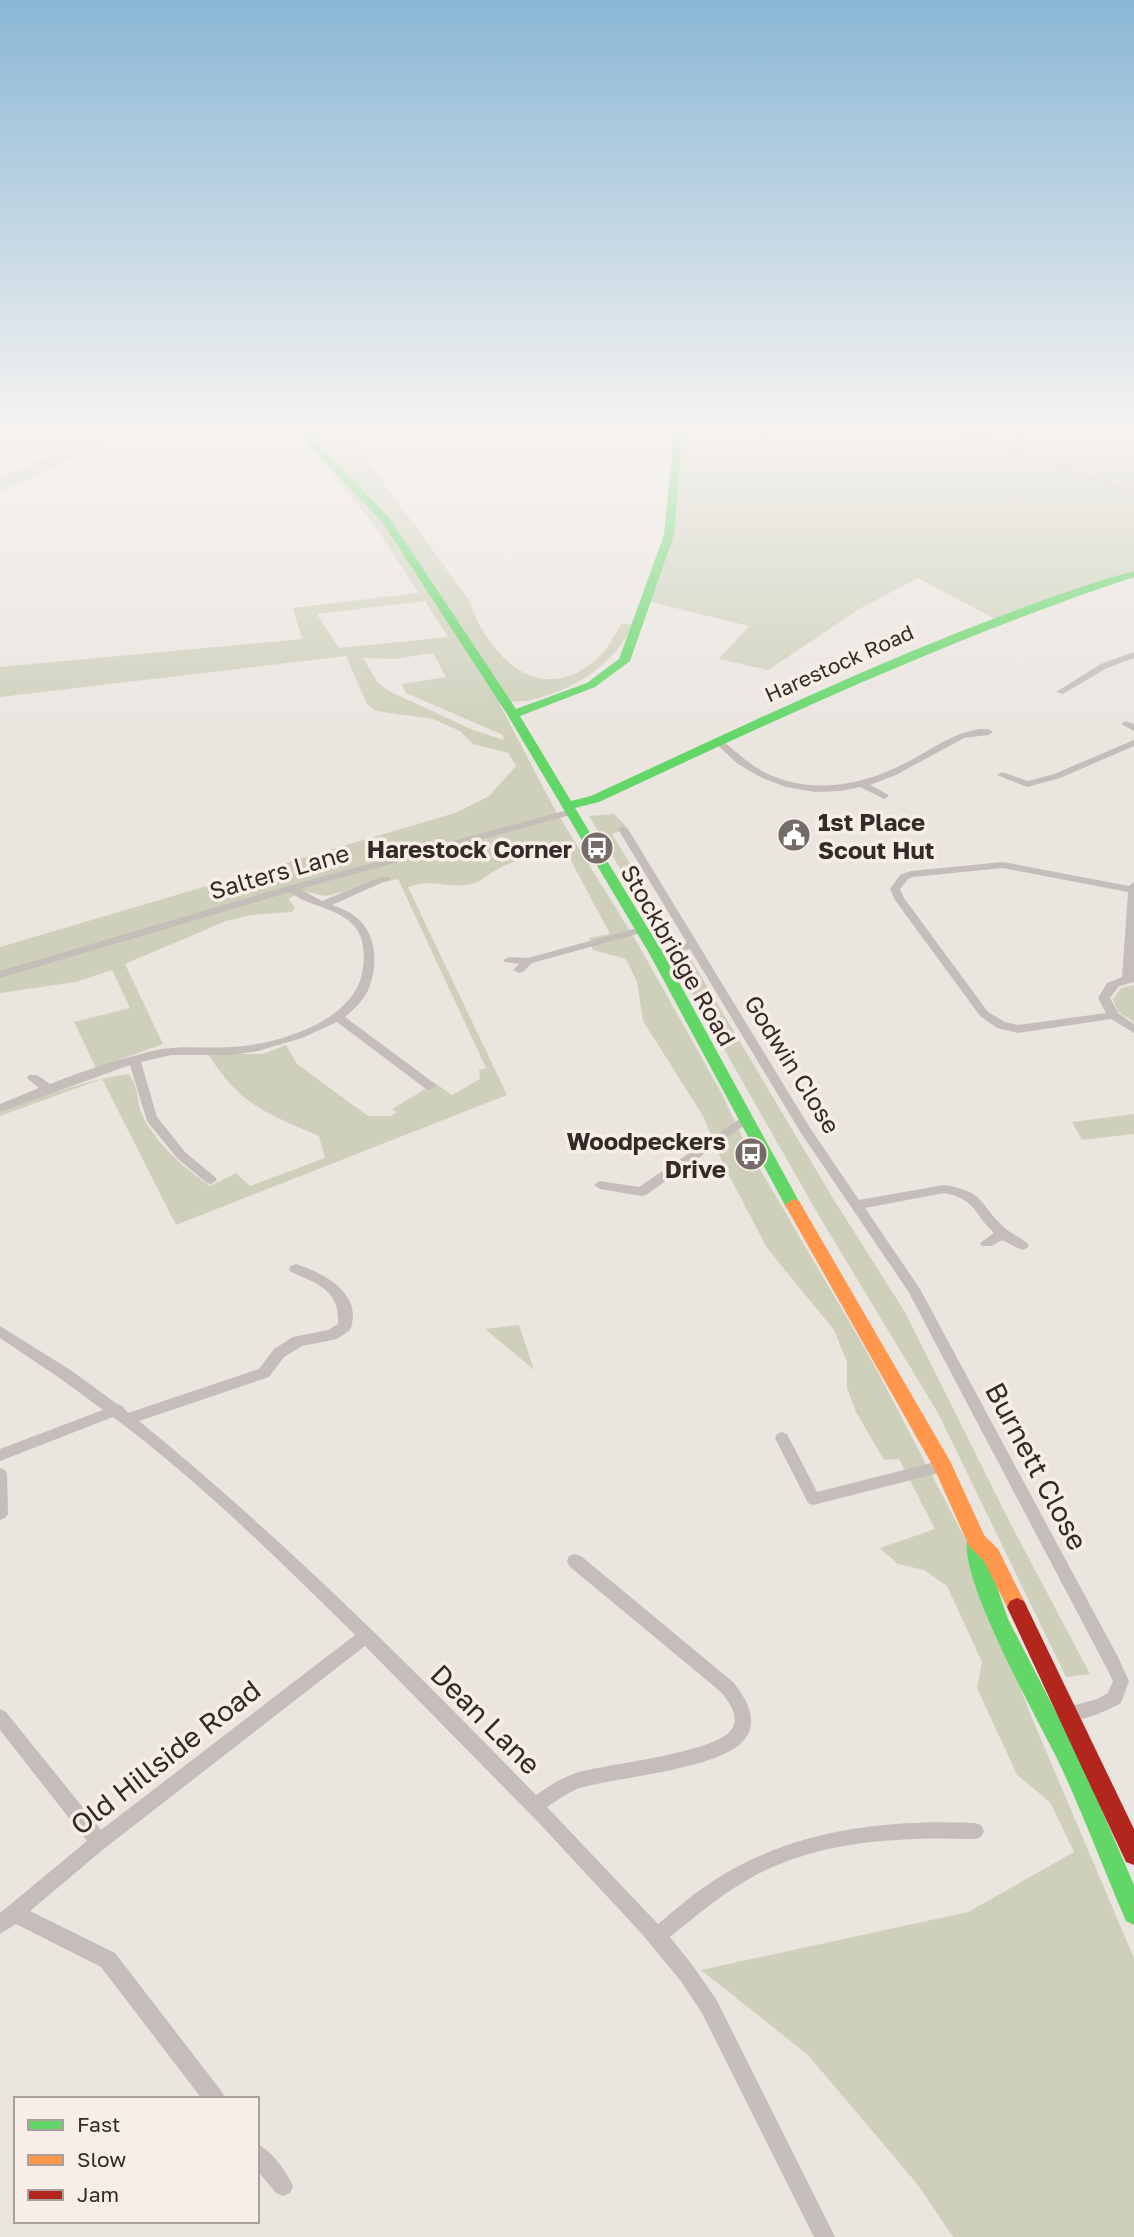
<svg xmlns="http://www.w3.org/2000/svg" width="1134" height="2237" font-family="'Golos Text',sans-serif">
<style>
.green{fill:#ced0bb;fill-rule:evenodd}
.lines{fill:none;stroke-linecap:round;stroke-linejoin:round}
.street{fill:#c4bdb9;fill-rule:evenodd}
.fast{fill:#63d668;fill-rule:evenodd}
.slow{fill:#ff974d;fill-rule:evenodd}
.jam{fill:#b3261e;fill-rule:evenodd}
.labels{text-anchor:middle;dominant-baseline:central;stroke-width:7;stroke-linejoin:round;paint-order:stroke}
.far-street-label{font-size:21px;fill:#352a28;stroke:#f8eee7}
.poi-label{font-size:24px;font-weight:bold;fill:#352a28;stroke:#f8eee7;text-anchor:end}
.street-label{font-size:24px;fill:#352a28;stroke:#f8eee7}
.near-street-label{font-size:28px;fill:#352a28;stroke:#f8eee7}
</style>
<rect width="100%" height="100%" fill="#ebe5e0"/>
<path class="green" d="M0,425H71L101,439L166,425H191L108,442L0,492V478L50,455L0,448Z
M293,425H328L351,438L469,600C489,660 544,711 601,655C610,646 615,633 622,623L632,625C616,664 572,691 531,700C521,702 509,701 499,703L554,808L638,944L722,1094L746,1145L871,1359L968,1544L1029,1711L1134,1958V2237H953L918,2185L808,2055L701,1970L968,1912L1074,1852L1050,1802L1017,1775L977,1688L982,1662L947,1586L924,1570L898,1564L880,1548L935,1529L899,1459L884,1460L856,1412L847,1388V1362L834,1330L767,1248L723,1164L703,1116L643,1021L637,982L626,959L593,950L589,938L610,934L570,859C551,847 514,860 496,870C487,875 478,884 467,885C445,888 433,878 408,887L507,1095L176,1225L102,1079L0,1116V1111C42,1097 84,1080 129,1074C139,1087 136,1101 142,1115C158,1146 182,1166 210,1186L236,1173L250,1186L325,1158L319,1136C266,1113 240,1105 208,1054H263L286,1045L297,1064L368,1116H390L397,1112L392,1109L435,1083L452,1095L480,1079L479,1070L486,1068L398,879L325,896L304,891L288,899L295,907L292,912L251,915L226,921L125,964L163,1044L96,1068L74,1022L130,1008L112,970L76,982L0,993V947L455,813L489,796L516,766L508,753L473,744L460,731L433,719L376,711L367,704L346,656L0,697V667L302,639L293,608L419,593L377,529ZM425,601L448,637L339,648L317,614ZM433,653L446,677L402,684L406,693L503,735L504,740L473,730L389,691L378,683L363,658L394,659Z
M682,425H938L1134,491V574L997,620L918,578L861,608L768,670L719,659L749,626L646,601L669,535Z
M950,425H1134V488L972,433Z
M614,814L628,828L612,834L675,937L661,938L589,816Z
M689,956L834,1200L905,1312L1006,1515L1090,1674L1066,1677L938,1413L822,1221L672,958Z
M1134,985V1022L1117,1011L1113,999L1121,988Z
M1134,1114V1134L1082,1140L1072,1122Z
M519,1325L534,1370L485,1329Z"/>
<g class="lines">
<path class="street" d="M937,425H947L1134,489V493Z
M1134,652V658L1107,668L1063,694L1056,692L1101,664Z
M1126,721L1134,724V731L1121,724Z
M979,729H988L993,732L988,735L964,738L896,775L870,785L887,794L889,796L884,799L860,787L841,791L815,792L786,787L762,778L738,764L714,742L719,739L722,740C737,753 752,767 770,775C819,796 871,783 915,758C937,746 954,733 979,729Z
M1134,740V746L1060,778L1027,787L997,775L1002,772L1028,781L1054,774Z
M571,809L574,810V814L300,889L322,901L381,877H389L390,879L332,905C340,908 349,911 356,917C377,933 378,965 369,988C365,999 354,1009 345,1017L434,1083L436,1086L434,1089H426L337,1022L302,1038L258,1051L231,1055H171L141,1062L157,1117L185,1152L215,1177L217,1180L211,1184L207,1183L177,1158L147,1121L130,1065L0,1112V1104L39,1088L27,1078L29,1075H37L50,1084C86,1070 123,1057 162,1049C185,1045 208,1049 231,1047C275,1045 351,1023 362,974C365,959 365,939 355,927C340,908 309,907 290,892L0,978V971L288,886Z
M623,826L628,829L810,1128L859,1200L944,1185C987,1192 978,1204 1006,1229C1013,1235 1023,1238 1029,1245L1027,1248L1022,1250L1002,1240L992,1246H982L980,1243L994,1233C973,1213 976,1199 944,1193L865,1208L920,1289L1118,1657L1129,1681L1121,1703C1107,1711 1076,1725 1061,1719L1059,1714L1061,1709L1097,1699L1108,1693L1113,1681L1106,1667L908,1291L801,1133L690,949L656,956L651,953L652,951L687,943L618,829Z
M1003,862L1129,886L1134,882V982L1119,986L1110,998L1118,1013L1134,1024V1033L1111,1019L1018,1033L997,1028L980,1016L895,900L890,889L900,875L911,871ZM1003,868L1128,892L1122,977L1107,983L1098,998L1106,1013L1018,1025L1005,1022L988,1012L904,898L900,889L908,879L913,877Z
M641,927L646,930L645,932L532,963L523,972L519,973L513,970L519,964L505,962L503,960L509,957L528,958Z
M744,1116L750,1120L748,1123L646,1195L641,1196L600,1189L594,1185L600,1181L639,1187Z
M296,1264C324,1273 364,1294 350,1330L337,1339L302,1346L284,1357L269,1377L139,1421C280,1536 409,1664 536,1795C549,1786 563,1777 579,1772C608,1764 723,1752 733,1727C739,1714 728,1701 721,1692L569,1566L567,1561L569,1556L575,1554L581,1556L733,1682C746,1698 760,1721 744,1740C721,1769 618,1777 580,1788C568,1792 558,1800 547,1807L658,1924C676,1909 693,1894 713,1881C792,1830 883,1819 975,1823L981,1825L984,1831L981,1837L975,1839C901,1837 823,1840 756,1875C724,1892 697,1915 670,1937L693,1966L716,1999L835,2237H814L702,2013L680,1980L642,1934L539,1823L365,1646L105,1848L30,1911L115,1953L222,2092L225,2099H202L101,1967L16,1924L0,1934V1913L87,1841L0,1730V1709L6,1712L101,1830L355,1635C278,1559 200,1482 113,1417L0,1461V1449L103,1410L61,1379L0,1338V1326L72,1371L117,1404L122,1406L128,1413L259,1369L274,1349L293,1337L328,1330L338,1324C340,1290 318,1284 291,1272L289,1269L291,1266Z
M782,1432L787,1434L817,1492L943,1460L948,1462L950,1466L948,1470L943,1472L813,1505L808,1503L775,1438L777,1434Z
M0,1468L5,1470L7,1474L8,1514L5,1518L0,1520Z
M257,2144C271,2150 287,2172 293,2186L290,2193L283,2196L276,2193L257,2170Z"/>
<path class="fast" d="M291,425H300L390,519L516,709L587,683L619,659L664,535L675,425H683L674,535L630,661L595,687L520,716L571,801L591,796C712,740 834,682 959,632C1016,610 1075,587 1134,571V577C950,638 775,720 599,802L575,808L663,953L801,1205L799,1209H787L649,953L507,714L383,523Z
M976,1532L983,1534L999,1593L1008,1619L1078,1755L1134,1885V1925L1126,1921C1104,1870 1085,1819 1062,1769C1044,1729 951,1570 969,1534Z"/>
<path class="slow" d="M793,1199L799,1201L950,1461L984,1535L998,1549L1027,1607L1024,1613L1017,1616L1010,1613L984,1561L969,1546L934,1468L785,1205Z"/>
<path class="jam" d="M1017,1598L1024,1601L1134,1829V1865L1126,1862L1007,1607L1010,1601Z"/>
</g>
<linearGradient id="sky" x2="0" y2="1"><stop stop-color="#8ab7d5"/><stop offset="0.58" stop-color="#f6f3f1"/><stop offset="1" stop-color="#f6f3f1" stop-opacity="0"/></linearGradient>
<rect width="1134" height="738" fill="url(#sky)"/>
<defs>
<symbol id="civic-disc" viewBox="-11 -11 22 22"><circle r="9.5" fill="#756b68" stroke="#f8eee7"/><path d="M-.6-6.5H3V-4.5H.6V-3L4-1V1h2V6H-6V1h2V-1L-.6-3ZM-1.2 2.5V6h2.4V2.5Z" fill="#fff"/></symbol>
<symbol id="bus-disc" viewBox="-11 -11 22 22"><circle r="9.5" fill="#756b68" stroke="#f8eee7"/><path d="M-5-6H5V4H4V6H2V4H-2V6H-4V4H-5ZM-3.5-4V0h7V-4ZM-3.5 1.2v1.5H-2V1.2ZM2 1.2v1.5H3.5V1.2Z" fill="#fff"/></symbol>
</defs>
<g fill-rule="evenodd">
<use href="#civic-disc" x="775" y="816" width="38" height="38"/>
<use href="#bus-disc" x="578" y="829" width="38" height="38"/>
<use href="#bus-disc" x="732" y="1135" width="38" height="38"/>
</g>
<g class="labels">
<g class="far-street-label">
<text transform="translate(839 663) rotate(-24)">Harestock Road</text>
</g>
<g class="poi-label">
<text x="818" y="821" text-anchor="start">1st Place<tspan x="818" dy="28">Scout Hut</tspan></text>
<text x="572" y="848">Harestock Corner</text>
<text x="726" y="1140">Woodpeckers<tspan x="726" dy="28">Drive</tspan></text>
</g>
<g class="street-label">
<text transform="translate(279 871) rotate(-16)">Salters Lane</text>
<text transform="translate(679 955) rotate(60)">Stockbridge Road</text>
<text transform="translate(793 1064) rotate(58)">Godwin Close</text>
</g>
<g class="near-street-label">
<text transform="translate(1037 1466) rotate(62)">Burnett Close</text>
<text transform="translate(486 1719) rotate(45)">Dean Lane</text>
<text transform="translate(165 1757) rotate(-38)">Old Hillside Road</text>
</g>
</g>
<rect x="14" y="2097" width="245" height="126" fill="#f8eee7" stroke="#aaa09b" stroke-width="2"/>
<rect x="28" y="2120" width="35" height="10" fill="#63d668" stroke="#aaa09b" stroke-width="2"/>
<text x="77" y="2132" font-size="21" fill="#352a28">Fast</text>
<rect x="28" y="2155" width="35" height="10" fill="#ff974d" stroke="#aaa09b" stroke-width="2"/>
<text x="77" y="2167" font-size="21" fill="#352a28">Slow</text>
<rect x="28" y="2190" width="35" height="10" fill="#b3261e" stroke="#aaa09b" stroke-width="2"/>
<text x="77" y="2202" font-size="21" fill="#352a28">Jam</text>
</svg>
